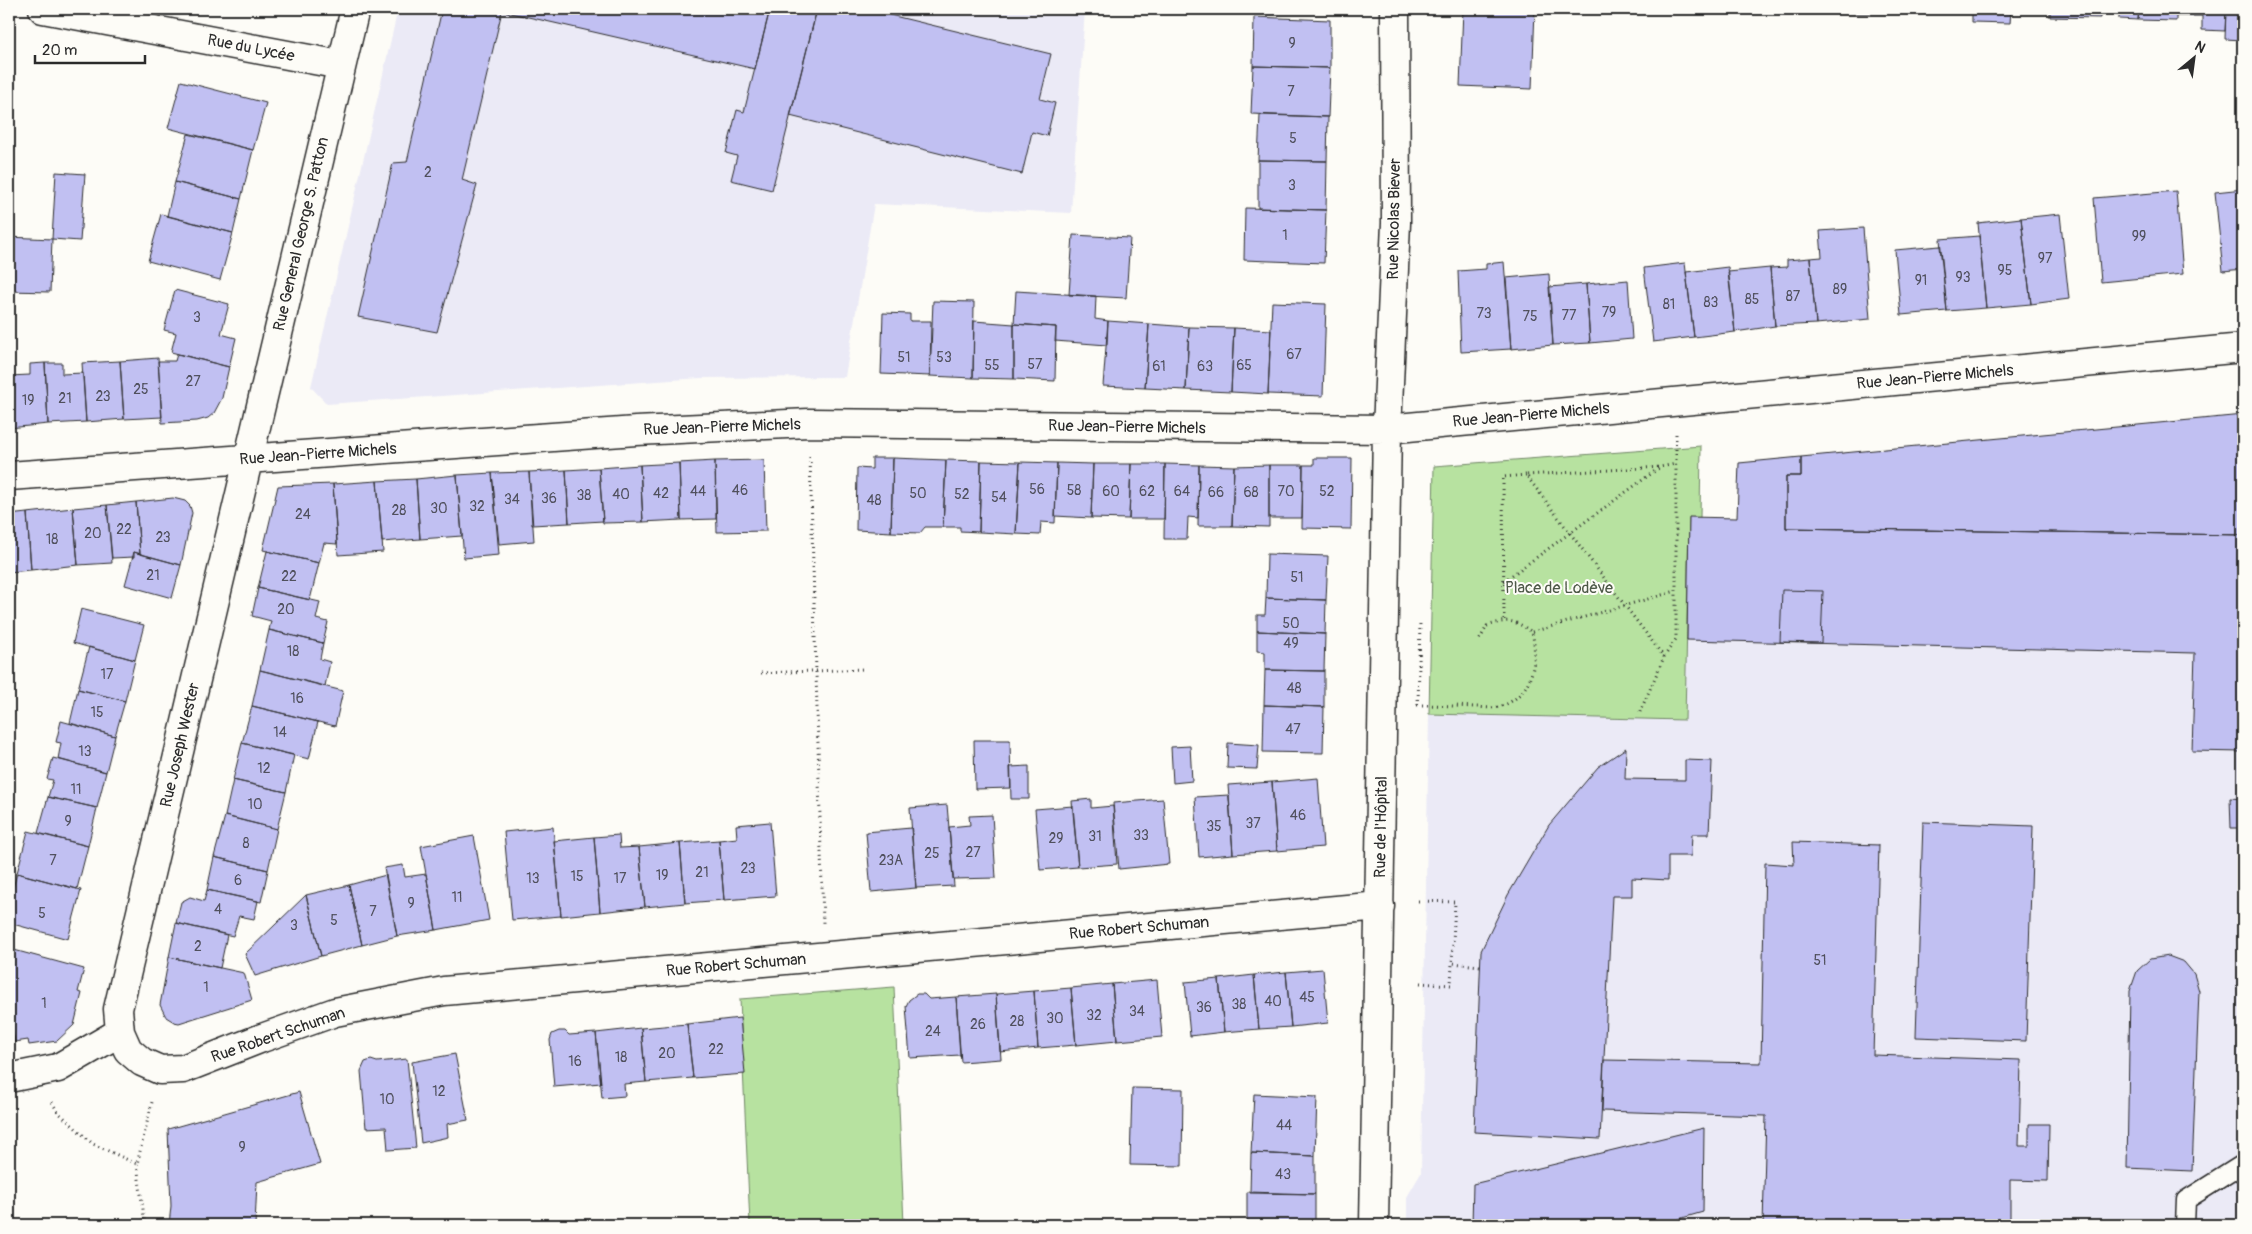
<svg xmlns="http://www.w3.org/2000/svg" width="2252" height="1234" font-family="Pangolin,sans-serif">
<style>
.built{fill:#ebeaf6}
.green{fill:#b7e2a0;stroke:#718666}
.building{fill:#c1c0f2;stroke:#2b2b2b}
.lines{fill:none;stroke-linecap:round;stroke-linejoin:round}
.lane-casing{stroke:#2b2b2b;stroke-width:21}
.street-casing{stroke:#2b2b2b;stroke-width:31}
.path{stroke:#2b2b2b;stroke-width:3;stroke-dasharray:1 4;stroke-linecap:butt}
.lane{stroke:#fdfcf7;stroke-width:18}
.street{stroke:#fdfcf7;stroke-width:28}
.labels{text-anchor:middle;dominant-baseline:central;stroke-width:4;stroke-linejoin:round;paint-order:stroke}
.number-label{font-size:14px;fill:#50505d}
.street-label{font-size:16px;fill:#2b2b2b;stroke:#fdfcf7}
.park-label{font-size:16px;fill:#4e5948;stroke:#fdfcf7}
</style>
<rect width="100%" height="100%" fill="#fdfcf7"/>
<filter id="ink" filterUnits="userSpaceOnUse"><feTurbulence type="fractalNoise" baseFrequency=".02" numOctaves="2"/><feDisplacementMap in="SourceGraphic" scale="10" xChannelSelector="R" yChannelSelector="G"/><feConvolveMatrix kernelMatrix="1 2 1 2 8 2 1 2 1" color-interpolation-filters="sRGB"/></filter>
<g filter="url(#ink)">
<path class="built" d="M398,9H1085L1071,213L874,204L845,377L701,378L327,404L311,387Z
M1801,457L2228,535H2243V1225H1407V1197L1421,1173L1429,714L1685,720L1689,517L1737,518L1739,463Z"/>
<path class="green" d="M1701,446L1700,518H1689L1685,720L1429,714L1434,466Z
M894,987L904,1225H750L740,999Z"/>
<path class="building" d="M442,9H770L755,69L502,11L462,180L477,185L437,332L358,317L393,163L407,162Z
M770,9H817L772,190L731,180L737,156L726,153L737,110L744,112Z
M817,9H865L1051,54L1040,99L1055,103L1047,136L1032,132L1022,174L790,116Z
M1463,9H1535L1532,89L1460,86Z
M1839,9H1897V13H1838Z
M1972,9H2011L2010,23L1972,22Z
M2050,9H2100V18L2050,17Z
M2100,9H2139L2138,20L2119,19V13L2100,12Z
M2139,9H2176V21L2138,20Z
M2176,9H2226L2225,31L2202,30V16H2176Z
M2226,9H2243V40L2225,39Z
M1254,17L1330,20V68L1253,66Z
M1253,66L1330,68L1328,117L1251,114Z
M181,81L266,103L253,150L168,128Z
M1260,115L1328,117L1327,161L1258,160Z
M188,134L253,150L241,199L175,182Z
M1258,160L1327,161L1326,210L1258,208Z
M56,172L85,174L80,241L52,239Z
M175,182L241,199L233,233L167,216Z
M2243,189V269L2223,271L2215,192Z
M2176,191L2183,274L2101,282L2094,198Z
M1245,208L1326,210L1324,263L1244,260Z
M161,214L233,233L220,280L148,261Z
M2060,214L2069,299L2031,304L2021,218Z
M2021,218L2031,304L1986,308L1978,223Z
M1863,228L1870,319L1816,324L1810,258L1822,257L1820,231Z
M1073,235L1130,238L1126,298L1069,295Z
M1979,236L1986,308L1947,311L1940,239Z
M9,237L52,239L50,292L9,291Z
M1940,246L1947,311L1901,315L1895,250Z
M1810,258L1816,324L1775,326L1770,268L1787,267V260Z
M1504,262L1511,349L1461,352L1458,271L1486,269V264Z
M1685,263L1694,337L1653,342L1644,268Z
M1728,267L1735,332L1694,337L1686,272Z
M1770,268L1775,326L1735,332L1728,272Z
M1549,274L1553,345L1511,349L1506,278Z
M1628,280L1632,339L1590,343L1586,284Z
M1586,284L1590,343L1553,345L1549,287Z
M175,290L229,304L221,334L236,338L229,367L171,352L176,333L164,330Z
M1016,291L1096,296L1095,319L1108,321L1107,345L1055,341L1056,327L1014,324Z
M933,301L974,302L973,378L930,376Z
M1272,302L1326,304L1323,396L1268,394Z
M883,313L910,314V321H931L930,376L881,374Z
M974,321L1014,324V379L973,378Z
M1108,321L1149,324L1145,388L1103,386Z
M1014,324L1056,327L1055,381L1014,379Z
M1149,324L1189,327L1186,390L1145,388Z
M1189,327L1234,328L1231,392L1186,390Z
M1234,328L1271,330L1268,394L1231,392Z
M177,354L229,367L222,398L214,413L208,418L197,421L162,423L158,361H175Z
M158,358L162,417L124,419L120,361Z
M120,361L124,419L86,422L82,363Z
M45,363L48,424L9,428V376L30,375V364Z
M45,363H62V374L83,373L86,422L48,424Z
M2243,415V535L1786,528V476H1801V457Z
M1801,457V476H1786V528L2243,535V752L2192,751L2195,653L1687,640L1689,517L1737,518L1739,463Z
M872,458H893L891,532L856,530L857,468L872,469Z
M893,458L946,460L943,527H925L920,533L891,532Z
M1314,458H1352L1351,529L1302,528L1303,465H1314Z
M764,460L766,531L717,532L715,461Z
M946,460L981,461L979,532L960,531V527H943Z
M715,461L716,519L681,520L679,463Z
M981,461L1020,462L1016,534L979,532Z
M1020,462L1057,463L1055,523L1041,522L1040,535L1016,534Z
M679,463L681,520L643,522L640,465Z
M1057,463L1093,464L1091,518L1055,516Z
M1093,464H1131L1129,519L1091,518Z
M1131,464H1165L1164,519H1129Z
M1165,464L1199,465L1198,518L1188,517L1187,539H1164Z
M640,465L643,522L603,523L599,468Z
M1199,465L1234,466L1232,526H1198Z
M1269,465V527L1232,526L1234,466Z
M1269,465H1303L1302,518H1269Z
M599,468L603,521L569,523L566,470Z
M566,470L569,523L532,525L529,472Z
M529,472L534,541L499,544L492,473Z
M492,473L499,555L464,558L457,475Z
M457,475L462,536L420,539L416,479Z
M416,479L420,539L382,542L377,481Z
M377,481L383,552L338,555L333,484Z
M333,484L337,544L324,543L319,563L263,550L278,486Z
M173,498L185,501L190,506L192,513L181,565L140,554L136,502Z
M136,502L140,554L134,552V557L112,558L107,505Z
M107,505L112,563L78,565L73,508Z
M73,508L78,565L31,570L27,513Z
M27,513L31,570L9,572V515Z
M267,551L319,563L310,600L258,588Z
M134,552L181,565L172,598L125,585Z
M1267,554L1328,556L1326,600L1266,598Z
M258,588L320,602L316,619L328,622L323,643L269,630L271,621L252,616Z
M1782,590L1823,591L1821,643L1780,642Z
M1266,598L1326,600L1325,634L1257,631V615H1265Z
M81,609L144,625L135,660L73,643Z
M269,630L323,643L320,659L330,662L325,686L260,670Z
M1257,631L1325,634L1324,671L1265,670V652L1257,651Z
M89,647L135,660L125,701L78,689Z
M260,670L343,691L335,726L252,706Z
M1265,670L1324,671V707L1264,705Z
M78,689L125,701L115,736L70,723Z
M1264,705L1324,707L1323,753L1263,752Z
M252,706L318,722L309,759L242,743Z
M61,721L115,736L106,772L58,759L61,743L56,742Z
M974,740H1010L1011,788L975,789Z
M242,743L294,755L286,792L233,780Z
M1228,743L1259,745L1257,769L1227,768Z
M1190,746L1192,781L1173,783L1171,747Z
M1626,748L1625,779L1685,780V760L1712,761L1709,834H1692L1691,856H1668V880L1632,878V896H1612L1600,1139L1474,1132L1481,951L1508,895L1549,825L1598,767Z
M53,758L106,772L97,808L48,797L53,780L47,779Z
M1029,766V799H1011L1010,767Z
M1318,778L1323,847L1277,851L1272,782Z
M233,780L286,792L277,829L225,816Z
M1272,782L1277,851L1233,854L1228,785Z
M1229,795L1233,854L1199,857L1195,797Z
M48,797L97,808L88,846L38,833Z
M2230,798L2243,799V828H2231Z
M1091,799V808L1113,806L1117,864L1078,867L1072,801Z
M1163,799L1169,864L1119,869L1113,803Z
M947,805L954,886L916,888L910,808Z
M1073,806L1078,867L1040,870L1035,809Z
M992,815L996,878L953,879L949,827L970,825L969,816Z
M225,816L277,829L268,870L214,857Z
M770,822L776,896L724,900L719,840L737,838L736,825Z
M1923,822L2033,826L2026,1041L1916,1037Z
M553,827L561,916L512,920L504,832Z
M911,828L916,888L871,892L866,832Z
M28,831L88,846L77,889L17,873Z
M619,835L620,848L639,847L645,907L600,912L594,837Z
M474,836L489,920L436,930L421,846Z
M594,837L600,912L561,916L554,841Z
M719,840L724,900L685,903L680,843Z
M1793,842L1879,845L1873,1055L2021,1060L2019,1146H2029V1124H2049L2048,1181L2010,1180V1225H1763L1766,1116L1602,1111L1604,1060L1761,1063L1765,863L1794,865Z
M680,843L685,903L645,907L639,847Z
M214,857L268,870L261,902L207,890Z
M403,865L405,877L426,874L436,930L397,936L384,868Z
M17,873L81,890L68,939L9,923V903Z
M386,875L397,936L362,945L349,885Z
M349,885L362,945L321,956L306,895Z
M207,890L258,901L254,919L239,916L233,936L176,923L181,902L190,897L204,901Z
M306,895L321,956L255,976L245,954Z
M176,923L227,935L220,968L169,957Z
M14,950L84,969L78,992L82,993L74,1025L57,1041L29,1045L28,1040L15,1042L9,1015V968H11Z
M2168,956L2184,962L2194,974L2199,991L2192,1171L2127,1168L2130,991L2137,971L2150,959Z
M169,957L244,973L252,1000L179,1023L174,1022L166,1017L160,1005Z
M1323,969L1328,1023L1291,1027L1286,972Z
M1286,972L1291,1027L1259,1029L1254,975Z
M1254,975L1259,1029L1224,1032L1219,979Z
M1219,979L1224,1032L1190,1036L1185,982Z
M1157,980L1162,1037L1117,1041L1112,984Z
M1112,984L1117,1041L1076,1045L1071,988Z
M1071,988L1076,1045L1038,1048L1034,991Z
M1034,991L1038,1048L1000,1052L996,994Z
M917,994H924L929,999L956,997L960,1055L910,1058L906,1006L909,1000Z
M996,994L1001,1059L961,1062L956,997Z
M9,1015L15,1042L9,1044Z
M740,1018L745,1074L693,1078L687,1024Z
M687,1024L693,1078L646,1082L641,1028Z
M641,1028L646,1082L624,1084L625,1096L602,1098L596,1033Z
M559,1031H565L569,1035L596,1033L601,1083L554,1087L550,1040L552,1034Z
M455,1054L468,1120L447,1124L448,1137L421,1143L412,1062Z
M407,1059L416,1148L388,1150L386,1127L366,1128L361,1071L365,1062L371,1060L377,1062Z
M1132,1088L1183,1089L1182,1166L1130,1165Z
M299,1092L320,1164L257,1182L255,1225H169L171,1206L168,1129Z
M1254,1094L1317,1097L1315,1156L1251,1153Z
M1704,1128L1703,1212L1658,1225H1472L1473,1184Z
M1251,1153L1315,1156V1194L1250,1193Z
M1247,1192L1315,1194V1225H1247Z"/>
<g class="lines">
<defs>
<path id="lane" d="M2185,1225L2186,1200L2243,1164"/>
<path id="street" d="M43,9L341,65
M355,9L118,1009L120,1032L128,1050L142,1062L160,1070L183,1069L262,1038L335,1012L444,991L1380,906
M9,476L636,431L809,423L1387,429L2243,348
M9,1078L58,1068L120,1032
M1374,1225L1387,429L1396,223L1395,9"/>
</defs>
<use href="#lane" class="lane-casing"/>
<use href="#street" class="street-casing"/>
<path class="path" d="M1676,434V464
M810,457L823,923
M1504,581L1659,468
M1504,620L1503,477L1526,475
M1532,632L1676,591
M761,673L865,669
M1417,705C1436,705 1455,706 1475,707C1482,707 1491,709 1498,707C1532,698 1539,661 1532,632C1513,619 1508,619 1487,626L1479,641
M1418,705L1420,623
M1640,712L1664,657L1676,639V464L1660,467L1526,475L1664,657
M1418,901L1455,902L1452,963L1480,966
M1420,983L1451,985L1452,963
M52,1102L58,1112L93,1144L137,1164L152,1102
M137,1164L144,1217V1225"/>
<use href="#lane" class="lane"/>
<use href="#street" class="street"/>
</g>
</g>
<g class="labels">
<g class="number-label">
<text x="1292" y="43">9</text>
<text x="1291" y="91">7</text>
<text x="1293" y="138">5</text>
<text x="428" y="172">2</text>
<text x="1292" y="185">3</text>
<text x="1285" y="235">1</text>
<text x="2139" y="236">99</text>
<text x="2045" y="258">97</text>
<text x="2005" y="270">95</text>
<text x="1963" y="277">93</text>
<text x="1921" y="280">91</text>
<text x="1840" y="289">89</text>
<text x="1793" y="296">87</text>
<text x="1752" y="299">85</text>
<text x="1711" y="302">83</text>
<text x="1669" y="304">81</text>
<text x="1609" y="312">79</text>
<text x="1484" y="313">73</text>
<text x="1569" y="315">77</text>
<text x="1530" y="316">75</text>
<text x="197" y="317">3</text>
<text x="1294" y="354">67</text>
<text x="904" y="357">51</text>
<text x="944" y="357">53</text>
<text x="1035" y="364">57</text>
<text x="992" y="365">55</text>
<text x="1244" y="365">65</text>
<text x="1159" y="366">61</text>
<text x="1205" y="366">63</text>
<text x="193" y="381">27</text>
<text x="141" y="389">25</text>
<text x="103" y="396">23</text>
<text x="65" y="398">21</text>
<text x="28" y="400">19</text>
<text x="1037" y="489">56</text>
<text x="740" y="490">46</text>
<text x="1074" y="490">58</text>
<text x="698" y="491">44</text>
<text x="1111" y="491">60</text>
<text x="1147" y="491">62</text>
<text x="1182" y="491">64</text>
<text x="1286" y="491">70</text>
<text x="1327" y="491">52</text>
<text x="1216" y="492">66</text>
<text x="1251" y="492">68</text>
<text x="661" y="493">42</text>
<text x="918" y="493">50</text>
<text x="621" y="494">40</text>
<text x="962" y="494">52</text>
<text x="584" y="495">38</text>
<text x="999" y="497">54</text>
<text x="549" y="498">36</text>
<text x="512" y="499">34</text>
<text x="874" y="500">48</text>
<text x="477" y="506">32</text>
<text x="439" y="508">30</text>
<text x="399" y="510">28</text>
<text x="303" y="514">24</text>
<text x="124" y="529">22</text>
<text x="93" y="533">20</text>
<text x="163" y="537">23</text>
<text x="52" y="539">18</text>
<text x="153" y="575">21</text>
<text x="289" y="576">22</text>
<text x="1297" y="577">51</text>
<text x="286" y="609">20</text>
<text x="1291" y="623">50</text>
<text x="1291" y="643">49</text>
<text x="293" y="651">18</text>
<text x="107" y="674">17</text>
<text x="1294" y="688">48</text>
<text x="297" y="698">16</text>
<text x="97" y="712">15</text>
<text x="1293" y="729">47</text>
<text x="280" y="732">14</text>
<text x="85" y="751">13</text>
<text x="264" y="768">12</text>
<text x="76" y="789">11</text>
<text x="255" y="804">10</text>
<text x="1298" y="815">46</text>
<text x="68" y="821">9</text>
<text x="1253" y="823">37</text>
<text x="1214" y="826">35</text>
<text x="1141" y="835">33</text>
<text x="1095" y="836">31</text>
<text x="1056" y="838">29</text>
<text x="246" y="843">8</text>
<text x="973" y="852">27</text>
<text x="932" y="853">25</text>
<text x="53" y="860">7</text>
<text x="891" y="860">23A</text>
<text x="748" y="868">23</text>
<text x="702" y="872">21</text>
<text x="662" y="875">19</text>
<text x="577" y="876">15</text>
<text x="533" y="878">13</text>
<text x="620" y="878">17</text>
<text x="238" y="880">6</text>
<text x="457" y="897">11</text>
<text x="411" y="903">9</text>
<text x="218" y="909">4</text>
<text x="373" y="911">7</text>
<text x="42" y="913">5</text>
<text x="334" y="920">5</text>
<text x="294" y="925">3</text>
<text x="198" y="946">2</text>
<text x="1820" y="960">51</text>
<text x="206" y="987">1</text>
<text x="1307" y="997">45</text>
<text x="1273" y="1001">40</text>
<text x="44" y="1003">1</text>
<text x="1239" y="1004">38</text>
<text x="1204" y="1007">36</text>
<text x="1137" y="1011">34</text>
<text x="1094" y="1015">32</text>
<text x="1055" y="1018">30</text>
<text x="1017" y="1021">28</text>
<text x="978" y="1024">26</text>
<text x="933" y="1031">24</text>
<text x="716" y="1049">22</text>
<text x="667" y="1053">20</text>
<text x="621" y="1057">18</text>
<text x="575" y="1061">16</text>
<text x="439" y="1091">12</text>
<text x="387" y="1099">10</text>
<text x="1284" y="1125">44</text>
<text x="242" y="1147">9</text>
<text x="1283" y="1174">43</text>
</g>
<g class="street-label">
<text transform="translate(251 48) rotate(11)">Rue du Lycée</text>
<text transform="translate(1394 219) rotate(-89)">Rue Nicolas Biever</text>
<text transform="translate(301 234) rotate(-77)">Rue General George S. Patton</text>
<text transform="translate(1935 377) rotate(-5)">Rue Jean-Pierre Michels</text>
<text transform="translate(1531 415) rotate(-5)">Rue Jean-Pierre Michels</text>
<text transform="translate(722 427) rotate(-2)">Rue Jean-Pierre Michels</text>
<text transform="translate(1127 427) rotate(1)">Rue Jean-Pierre Michels</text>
<text transform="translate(318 454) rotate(-4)">Rue Jean-Pierre Michels</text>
<text transform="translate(180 745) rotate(-77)">Rue Joseph Wester</text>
<text transform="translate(1381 827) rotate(-89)">Rue de l'Hôpital</text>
<text transform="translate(1139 928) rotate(-5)">Rue Robert Schuman</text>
<text transform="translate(736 965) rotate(-5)">Rue Robert Schuman</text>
<text transform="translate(278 1035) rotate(-19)">Rue Robert Schuman</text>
</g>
<g class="park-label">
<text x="1559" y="588">Place de Lodève</text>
</g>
</g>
<rect width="2252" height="1234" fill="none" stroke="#fdfcf7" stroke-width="30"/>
<rect x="15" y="15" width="2222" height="1204" fill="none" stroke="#2b2b2b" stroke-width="2" filter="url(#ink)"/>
<g transform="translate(2194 58) rotate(29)" stroke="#fdfcf7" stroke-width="4" paint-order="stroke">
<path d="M0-4L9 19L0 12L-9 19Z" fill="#2b2b2b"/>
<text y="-8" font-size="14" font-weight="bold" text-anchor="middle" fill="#2b2b2b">N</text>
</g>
<path d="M35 55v8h110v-8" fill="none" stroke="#2b2b2b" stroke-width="2.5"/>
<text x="42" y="55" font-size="15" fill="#2b2b2b" stroke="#fdfcf7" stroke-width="4" paint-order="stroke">20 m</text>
</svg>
